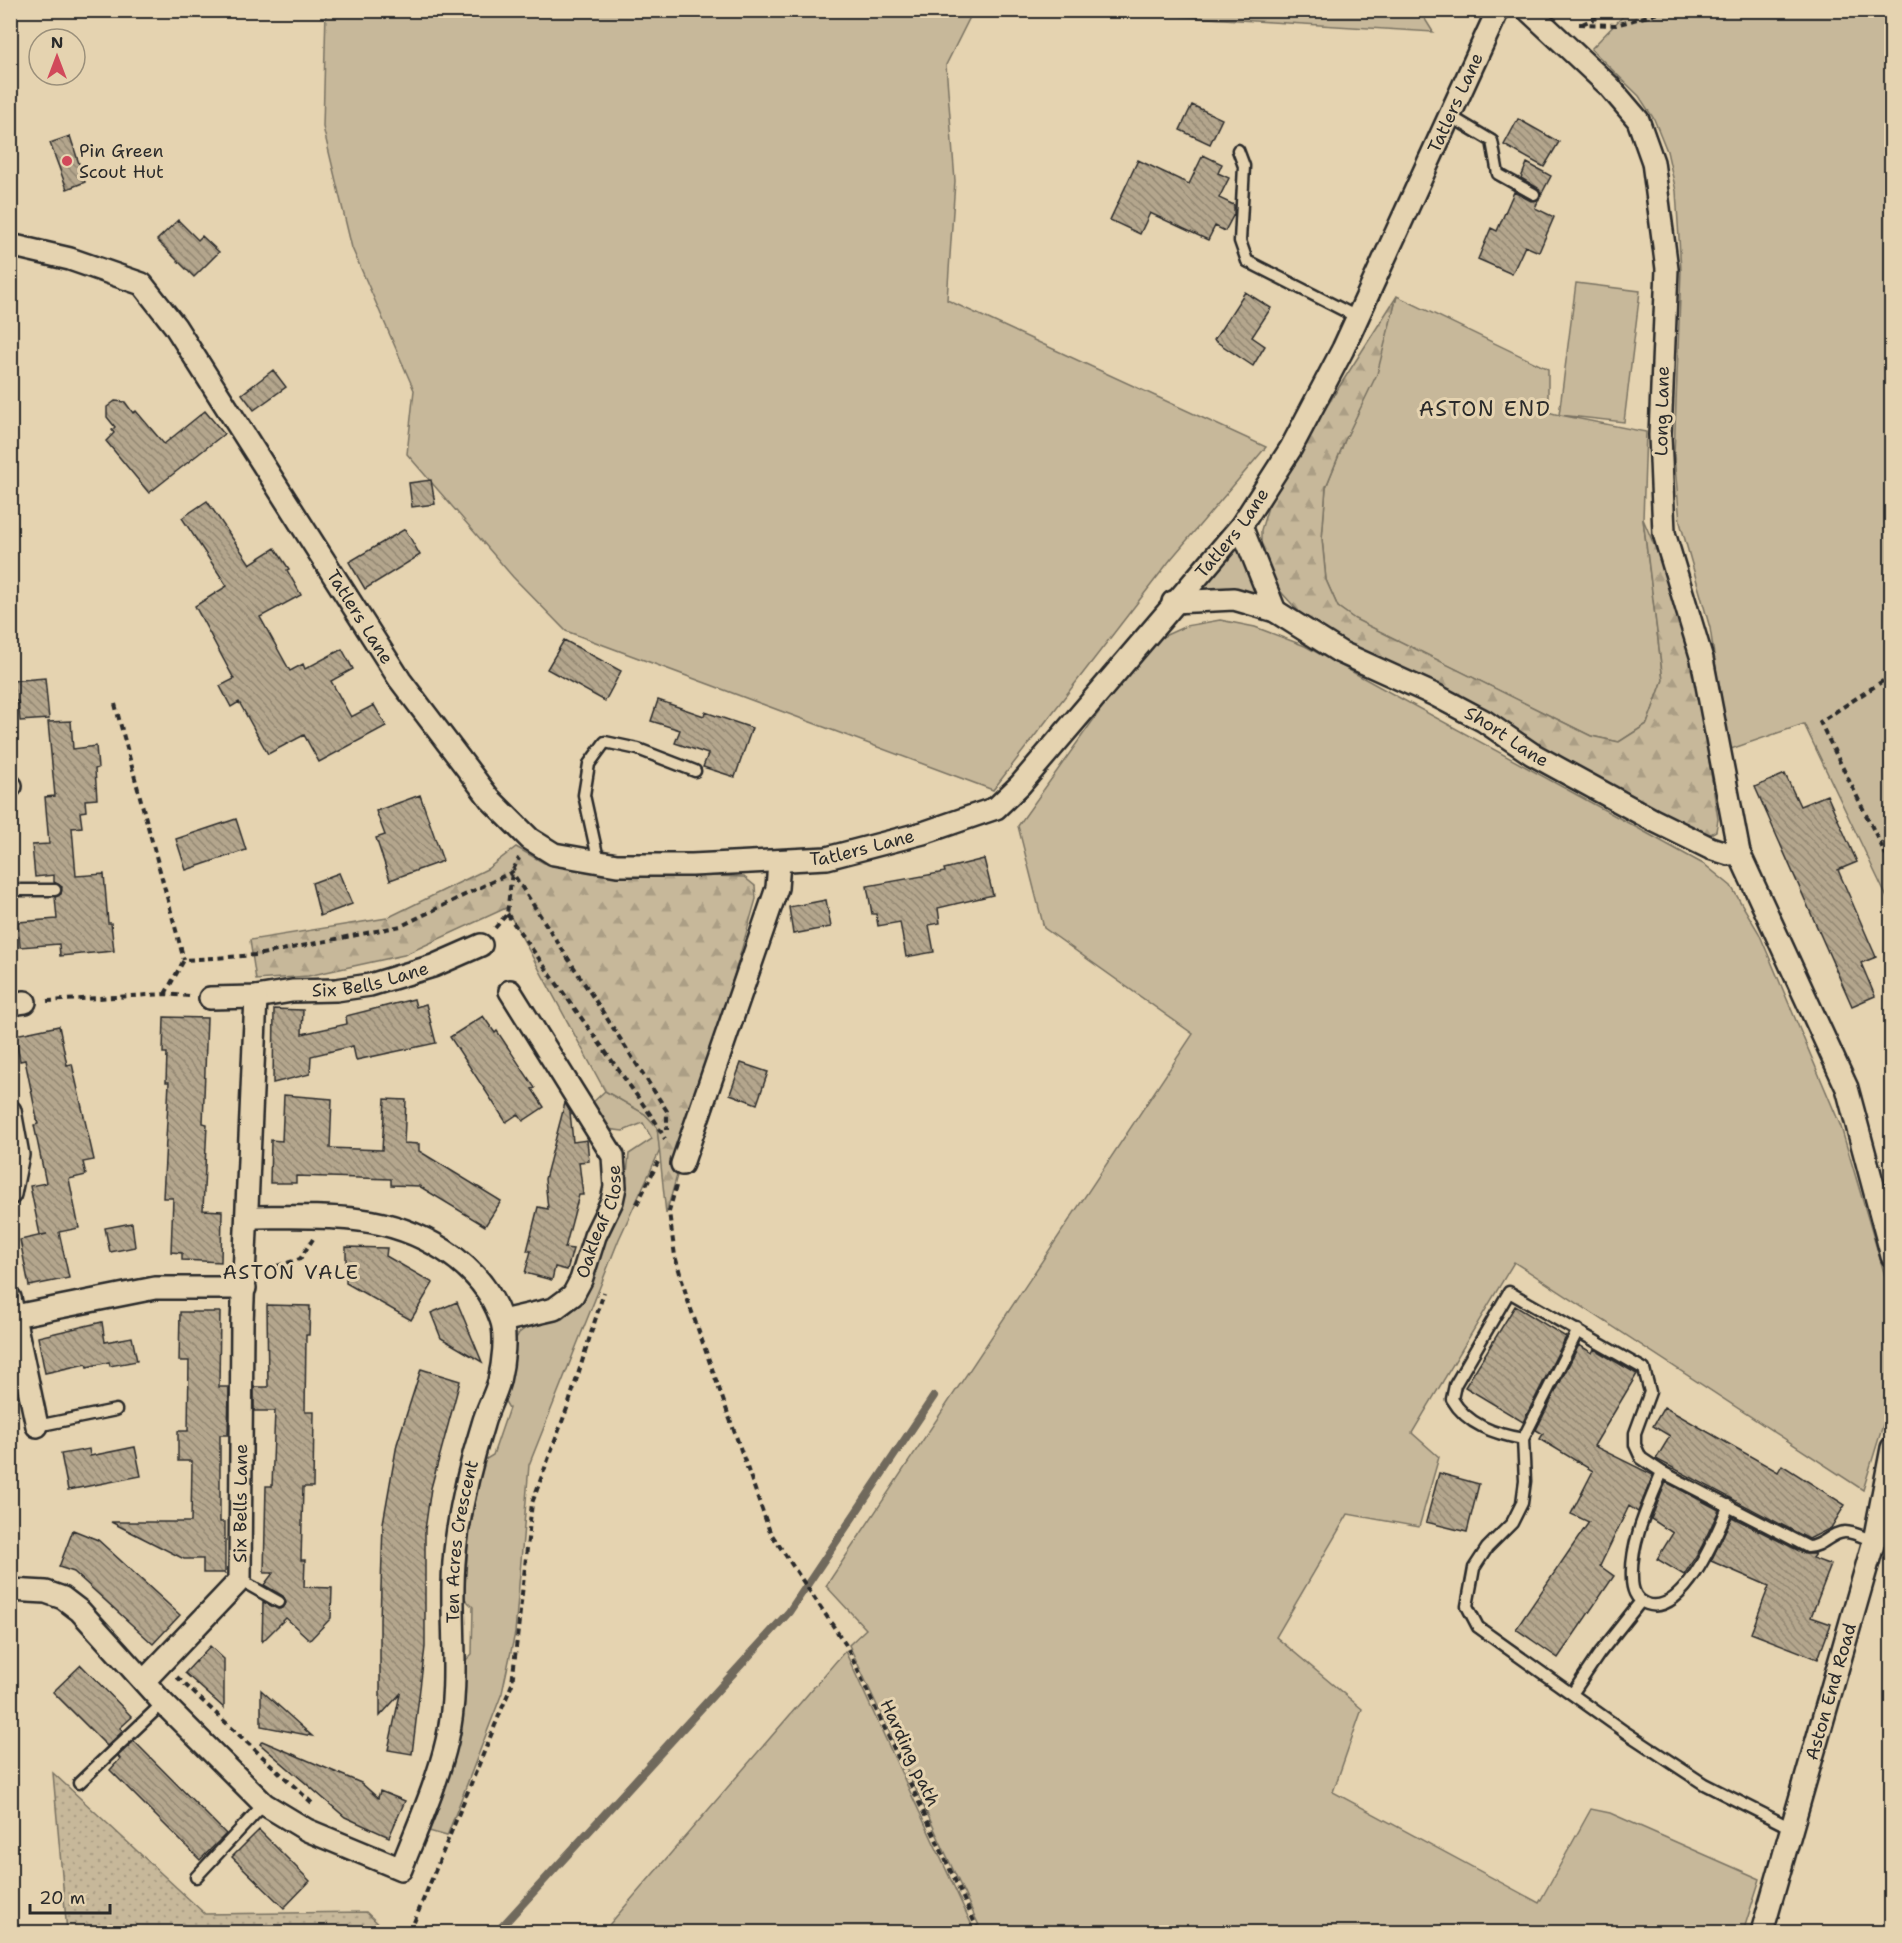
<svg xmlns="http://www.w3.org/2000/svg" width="1902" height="1943" font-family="'Shantell Sans',sans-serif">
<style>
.grass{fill:#c7b89a;stroke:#797262;stroke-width:1.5}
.forest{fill:url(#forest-firs);stroke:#797262;stroke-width:1.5}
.garden{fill:url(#garden-dots);stroke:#797262;stroke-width:1.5}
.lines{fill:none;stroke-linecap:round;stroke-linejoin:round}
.stream{stroke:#70695c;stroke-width:8}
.building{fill:url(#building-back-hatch);stroke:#2b2b2b;stroke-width:1.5}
.service-casing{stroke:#2b2b2b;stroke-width:15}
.minor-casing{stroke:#2b2b2b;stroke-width:26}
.path{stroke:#2b2b2b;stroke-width:4;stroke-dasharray:6 4.5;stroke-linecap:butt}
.service{stroke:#e5d3b0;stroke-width:10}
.minor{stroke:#e5d3b0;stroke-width:21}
.poi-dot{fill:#d1495b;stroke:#e5d3b0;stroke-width:2}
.labels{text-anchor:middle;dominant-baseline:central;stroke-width:6;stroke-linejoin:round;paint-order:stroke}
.street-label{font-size:18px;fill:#2b2b2b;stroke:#e5d3b0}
.poi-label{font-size:18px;fill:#2b2b2b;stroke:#e5d3b0;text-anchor:start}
.neighbourhood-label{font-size:20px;letter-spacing:1.5px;fill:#2b2b2b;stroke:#e5d3b0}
.quarter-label{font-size:21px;letter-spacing:1.5px;fill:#2b2b2b;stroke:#e5d3b0}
</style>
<defs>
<pattern id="forest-firs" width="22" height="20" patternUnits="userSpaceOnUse" patternTransform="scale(1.5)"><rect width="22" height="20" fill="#c7b89a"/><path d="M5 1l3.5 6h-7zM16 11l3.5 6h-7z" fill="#ab9e85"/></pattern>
<pattern id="garden-dots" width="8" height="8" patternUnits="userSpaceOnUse" patternTransform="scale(1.5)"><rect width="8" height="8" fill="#c7b89a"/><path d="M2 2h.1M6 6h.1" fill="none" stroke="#ab9e85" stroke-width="1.8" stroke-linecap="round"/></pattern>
<pattern id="building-back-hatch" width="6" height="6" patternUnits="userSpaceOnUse" patternTransform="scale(1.5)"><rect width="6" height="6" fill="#b4a68d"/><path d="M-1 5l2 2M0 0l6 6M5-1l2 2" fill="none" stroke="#938773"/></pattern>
</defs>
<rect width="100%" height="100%" fill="#e5d3b0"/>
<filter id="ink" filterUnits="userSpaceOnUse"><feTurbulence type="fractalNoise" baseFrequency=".0167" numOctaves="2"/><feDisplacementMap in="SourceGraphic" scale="12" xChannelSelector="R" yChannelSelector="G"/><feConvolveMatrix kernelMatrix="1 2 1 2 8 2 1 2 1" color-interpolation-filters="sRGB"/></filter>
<g filter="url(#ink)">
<path class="grass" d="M326,11H973L946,65L955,181L947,300L1266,447L1171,559L993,790L566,631L513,577L407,454L414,390L352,248L323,127Z
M1096,11H1420L1433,32Z
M1628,11H1891V906L1804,724L1728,750L1710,628L1680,522L1674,455L1681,270L1676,191L1667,151L1654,119L1639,96L1591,49Z
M1576,283L1640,291L1624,422L1560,415L1646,432L1643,519L1663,680L1647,724L1619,742L1591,736L1354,619L1338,607L1326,580L1322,539L1326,487L1345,440L1376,374L1397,296L1548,369V412L1559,415Z
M1237,543L1260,597L1218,594L1190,589Z
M1220,620L1255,627L1305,646L1705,865L1731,886L1759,933L1841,1127L1891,1296V1399L1863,1490L1514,1262L1412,1433L1439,1457L1419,1527L1348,1514L1276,1637L1362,1709L1333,1792L1539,1903L1591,1809L1610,1813L1760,1879L1743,1932H982L849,1645L866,1629L826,1586L1193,1034L1044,928L1018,826L1133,664L1162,637L1186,626Z
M605,1091L645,1114L657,1127L660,1150L619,1239L529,1465L515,1633L502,1693L447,1836L429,1831L459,1742L463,1708V1663L472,1654L473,1607L464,1598L469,1534L483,1461L493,1455L509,1408L503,1398L513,1344L519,1333L526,1328L562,1319L577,1307L587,1292L602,1243L625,1193L629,1154L652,1139L643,1123L623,1131L607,1129L591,1104Z
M845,1651L975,1932H603Z"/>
<path class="forest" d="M1397,296L1377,374L1345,440L1326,487L1322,539L1326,580L1338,607L1355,619L1591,736L1619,742L1647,724L1663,680L1643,519L1663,566L1693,657L1718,819L1716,831L1709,835L1695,829L1541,747L1361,657L1310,624L1272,582L1261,555V530L1268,507L1292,461Z
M516,847L544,863L589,872L744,877L755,886L756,899L666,1214L657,1127L645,1114L605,1091L506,908L404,955L308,976L256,980L250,940L387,918L487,869Z"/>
<path class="garden" d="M53,1773L205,1914L366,1912L387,1932H67Z"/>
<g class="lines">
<path class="stream" d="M497,1932L789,1612L934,1396"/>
</g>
<path class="building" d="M1192,105L1222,119L1210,144L1180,130Z
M1518,119L1559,142L1544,167L1504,145Z
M70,136L85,182L67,189L50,143Z
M1203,155L1222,164L1218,173L1229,178L1219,198L1234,205V214L1225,231L1215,226L1208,240L1150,213L1140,234L1110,220L1138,160L1189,184Z
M1527,163L1551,176L1541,195L1538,188L1521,178Z
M1514,192L1531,201L1539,199L1535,208L1554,217L1539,252L1525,246L1512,274L1478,259L1491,228L1497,231Z
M178,220L198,240L202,236L219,252L194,277L157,240Z
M1245,292L1271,308L1252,337L1265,346L1253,366L1214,340Z
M273,370L286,387L254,410L242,394Z
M115,401L125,402L133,413L136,411L164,444L205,411L224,434L149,493L106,441L114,433L112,430L115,427L107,417V407Z
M431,480L435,504L412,507L409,483Z
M207,501L250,564L275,548L289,569L287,570L301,595L260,617L290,671L303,664L305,669L342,649L353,669L331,681L351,717L374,705L386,726L319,762L304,735L268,754L239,702L231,707L220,686L234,679L195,606L227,586L182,518Z
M405,529L420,555L365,589L349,562Z
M564,640L621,671L605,701L547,669Z
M45,678L49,719L20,721L18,701L10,702V681Z
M658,700L704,716L705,712L752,728L735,777L703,767L708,754L675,743L680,730L651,721Z
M71,721L73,749L96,746L98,768L95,769L97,799L85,800L86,811L80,812L82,827L72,828L76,876L104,874L108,923H111L114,951L60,956L59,944L20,947L18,922L57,919L55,897L61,894L62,887L54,882V875L35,877L32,845L49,844L45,797L55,796L48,722Z
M1785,774L1800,806L1827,795L1857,862L1838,870L1876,957L1861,963L1875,996L1852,1006L1755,787Z
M420,795L443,861L390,880L376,838L385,835L376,811Z
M236,819L246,850L186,870L176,839Z
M984,859L993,895L938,908L940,923L929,925L934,952L906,957L900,922L878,926L876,914H872L867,886L945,872L944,869Z
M339,873L352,904L320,916L312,883Z
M826,900L831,927L793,934L789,907Z
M414,999L416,1007L426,1004L436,1043L356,1060L353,1046L311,1056L310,1074L273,1083L274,1009L303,1010L302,1034L347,1024L346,1016Z
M483,1016L495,1033L497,1031L535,1088L532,1089L544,1107L523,1121L518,1114L506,1122L450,1037Z
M164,1017L207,1018L203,1123L207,1124L203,1210L222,1211L221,1262L182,1260V1253L171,1252L173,1198H163L169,1082H166L167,1053H163Z
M59,1026L67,1065L72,1064L94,1160L83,1162L86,1175L69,1179L79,1228L59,1232L69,1278L29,1286L20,1240L47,1234L40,1235L30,1186L46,1183L34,1125L38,1124L25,1060L20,1061L15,1035Z
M741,1063L768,1072L757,1104L730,1094Z
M284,1095L332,1099L330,1148L382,1150L385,1099L406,1100L404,1143L419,1144V1151L501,1201L485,1226L419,1186L391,1185V1179L296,1176V1183H270L271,1140L282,1141Z
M565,1103L570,1112L573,1142L587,1140L589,1161L579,1162L583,1195H579L565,1248L573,1249L567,1270L555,1267L552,1280L525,1273L531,1251H527L538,1207L548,1209L545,1179Z
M132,1223L135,1247L110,1252L105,1228Z
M346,1247L387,1248L386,1256L433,1283L411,1320L346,1283Z
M457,1302L482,1362L441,1338L431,1313Z
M267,1305L310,1306L309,1335H306L305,1412H314L313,1487H303L301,1560H305L304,1587L332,1588L331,1618L310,1640L286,1618L262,1642L263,1602L278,1609L283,1608L286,1603L283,1596L264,1585L273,1573H264L266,1486H272L275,1411H254V1387H268Z
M1515,1306L1566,1337L1523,1422L1465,1387Z
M180,1312H220L219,1387H229L228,1435H220V1522H225V1573H203V1559H184L111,1522H191L192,1461H178V1431H188L189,1361H179Z
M102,1322L105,1342L132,1337L137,1361L110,1366L109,1362L87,1367L86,1364L45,1373L38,1337Z
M1579,1345L1592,1353L1594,1349L1637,1374L1594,1446L1653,1475L1638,1512L1629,1506L1600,1566L1614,1576L1558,1658L1516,1629L1589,1522L1571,1514L1593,1471L1540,1439L1543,1434L1536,1430Z
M421,1369L460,1381L431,1488L425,1530V1647L412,1754L388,1750L400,1694L380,1716V1620L383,1523L397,1444Z
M1664,1407L1778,1472L1782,1465L1845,1505L1831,1528L1809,1539L1656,1459L1670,1436L1653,1426Z
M135,1447L141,1476L68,1490L61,1454L89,1449L90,1456Z
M1439,1473L1479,1484L1467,1532L1426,1522Z
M1666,1482L1719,1510L1701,1548L1684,1575L1657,1559L1673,1533L1651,1519Z
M1732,1517L1805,1554H1815L1812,1558L1831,1565L1811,1617L1831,1624L1818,1659L1751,1633L1769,1586L1711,1561Z
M73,1530L98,1540L180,1615L153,1644L74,1572L59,1567Z
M210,1646L224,1659V1708L185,1673Z
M81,1665L132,1717L120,1728L123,1731L107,1746L53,1692Z
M261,1690L312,1736L261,1726Z
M134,1741L226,1834L200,1860L110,1770L120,1759L118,1756Z
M262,1741L361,1783L378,1798L380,1791L405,1801L389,1837L345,1817L260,1744Z
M259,1830L310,1881L284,1908L232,1857Z"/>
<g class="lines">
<defs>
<path id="service" d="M1450,116L1492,141L1498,174L1534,194
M1238,150L1244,166L1240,241L1247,261L1357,317
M599,863L584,795L589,764L605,742L638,749L695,771
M10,890H55
M1578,1330L1523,1439L1525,1481L1522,1503L1512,1523L1487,1548L1474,1568L1467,1606L1478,1627L1625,1732L1704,1784L1791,1828
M37,1426L116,1410
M1523,1439C1495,1434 1467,1425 1452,1399L1455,1385L1509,1292L1644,1369L1650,1392L1635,1433V1445L1641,1458L1662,1472L1808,1547C1823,1547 1831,1532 1845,1532C1854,1532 1865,1538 1874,1541
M1662,1472C1649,1504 1630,1542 1632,1578C1632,1588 1635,1600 1647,1604C1684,1617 1718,1531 1729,1505
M240,1580L279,1602
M1572,1694L1599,1654L1641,1601
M79,1783L163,1703
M196,1877L264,1804"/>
<g id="minor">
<path d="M1528,10L1609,86L1638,120L1653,162L1667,269L1660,435L1664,533L1702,659L1739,853L1847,1088L1892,1256"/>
<path id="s1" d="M10,245L70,259L142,284L175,326L400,680L490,799L530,839L554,854L617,865H692L827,858L923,833L996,808L1020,785L1241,526L1291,448L1343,349L1498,10"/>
<path d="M1241,526L1275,611"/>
<path id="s2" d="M1173,602L1234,599L1275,611L1340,652L1435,695L1484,721L1532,754L1653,820L1710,848L1729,854L1739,853"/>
<path d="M10,787L11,786"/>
<path id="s3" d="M210,998L256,997L292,991L336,990L370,985L433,966L481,945"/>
<path d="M10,1004L25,1002"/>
<path d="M10,1111L18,1155L10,1194"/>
<path d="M682,1164L777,888L779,863"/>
<path d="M10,1298L37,1426"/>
<path d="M10,1317L155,1288H245"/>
<path id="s4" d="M502,1321L554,1309L573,1295L581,1280L595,1236L612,1201L615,1187L613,1156L510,991"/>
<path id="s5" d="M10,1590L46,1592L63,1598L80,1611L163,1703L264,1804L307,1830L401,1869C417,1828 437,1784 447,1741C462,1677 447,1608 456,1543C461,1503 471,1462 483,1424C487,1409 495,1396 499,1381C503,1364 507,1335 501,1319C481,1261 417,1227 360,1220C323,1215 284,1217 247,1217"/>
<path id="s6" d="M144,1681L240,1580L242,1323L256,997"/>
<path id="s7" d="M1762,1932L1874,1541L1892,1448"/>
</g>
</defs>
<use href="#service" class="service-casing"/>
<use href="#minor" class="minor-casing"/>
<path class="path" d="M1579,24L1616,25L1669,10
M1582,24L1615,10
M1892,675L1820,722L1892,867
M115,704L184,960
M507,914L655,1121L665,1139
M495,928L507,914L512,872L519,858
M165,994L184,960L257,955L401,926L512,872L667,1111V1130
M47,1001L165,994L189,996
M676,1186L669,1212L675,1256L688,1301L770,1532L846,1645L979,1932
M637,1204L658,1162
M267,1269L300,1259L313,1239
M177,1677L312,1803
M410,1932L512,1684L532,1503L569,1403L604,1292"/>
<use href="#service" class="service"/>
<use href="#minor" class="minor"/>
</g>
</g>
<circle class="poi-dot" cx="67" cy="161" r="6"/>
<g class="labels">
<g class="street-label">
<text stroke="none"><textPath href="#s1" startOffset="2144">Tatlers Lane</textPath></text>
<text transform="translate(1662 411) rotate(-89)">Long Lane</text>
<text stroke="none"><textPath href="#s1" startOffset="1658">Tatlers Lane</textPath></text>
<text stroke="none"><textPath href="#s1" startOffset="536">Tatlers Lane</textPath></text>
<text stroke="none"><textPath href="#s2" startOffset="368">Short Lane</textPath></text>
<text stroke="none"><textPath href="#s1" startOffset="1155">Tatlers Lane</textPath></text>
<text stroke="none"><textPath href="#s3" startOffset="162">Six Bells Lane</textPath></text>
<text stroke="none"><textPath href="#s4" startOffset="156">Oakleaf Close</textPath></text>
<text stroke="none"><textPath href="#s6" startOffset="216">Six Bells Lane</textPath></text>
<text stroke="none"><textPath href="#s5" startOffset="831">Ten Acres Crescent</textPath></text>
<text stroke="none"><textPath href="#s7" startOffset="250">Aston End Road</textPath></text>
<text transform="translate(910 1753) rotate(65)">Harding path</text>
</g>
<g class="poi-label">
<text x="79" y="151">Pin Green<tspan x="79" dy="21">Scout Hut</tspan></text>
</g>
<g class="neighbourhood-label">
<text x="291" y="1272">ASTON VALE</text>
</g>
<g class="quarter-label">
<text x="1485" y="409">ASTON END</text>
</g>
</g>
<rect width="1902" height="1943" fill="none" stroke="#e5d3b0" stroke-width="36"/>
<rect x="18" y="18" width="1866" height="1907" fill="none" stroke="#2b2b2b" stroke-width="2" filter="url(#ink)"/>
<g transform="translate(57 57)"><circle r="28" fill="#e5d3b0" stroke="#9b907b" stroke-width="1.5"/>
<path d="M0-4.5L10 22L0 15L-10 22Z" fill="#d1495b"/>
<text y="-9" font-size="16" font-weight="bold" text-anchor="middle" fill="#2b2b2b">N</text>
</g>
<path d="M30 1904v9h80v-9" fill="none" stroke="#2b2b2b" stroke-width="3"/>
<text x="39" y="1904" font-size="18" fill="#2b2b2b" stroke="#e5d3b0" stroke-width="4.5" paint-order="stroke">20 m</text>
</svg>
